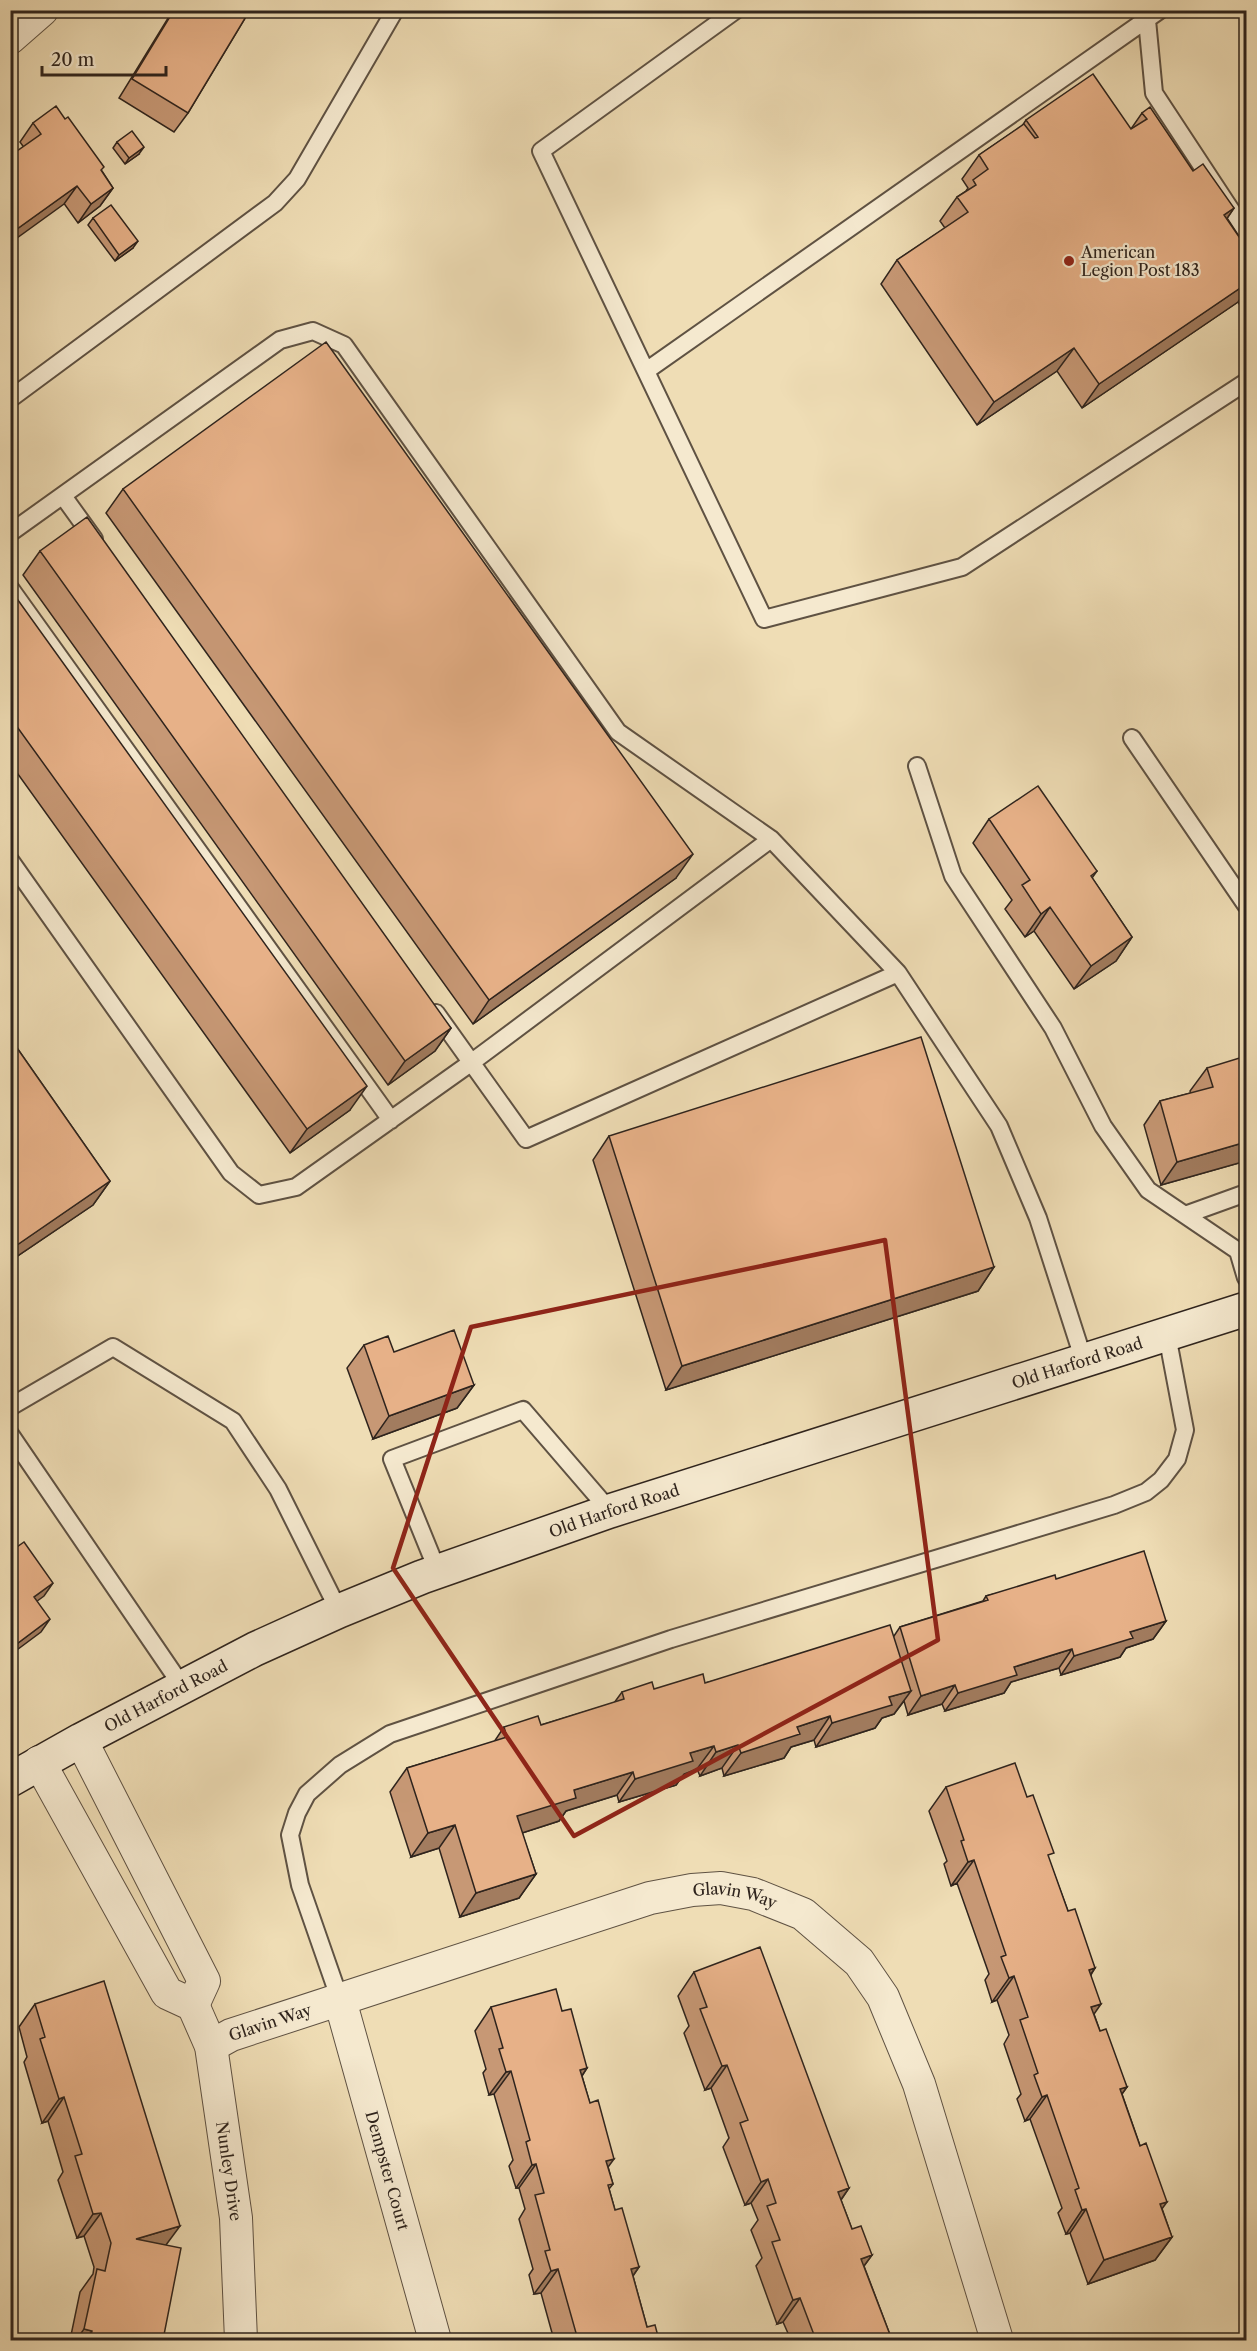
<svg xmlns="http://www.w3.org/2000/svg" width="1257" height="2351" font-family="'Libre Caslon Text',serif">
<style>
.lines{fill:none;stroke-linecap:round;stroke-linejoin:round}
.lane-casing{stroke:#5f5243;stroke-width:20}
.street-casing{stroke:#5f5243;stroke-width:34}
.secondary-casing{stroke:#2f241d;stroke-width:36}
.lane{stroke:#f5e9cf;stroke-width:16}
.street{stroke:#f5e9cf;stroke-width:32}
.secondary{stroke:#f5e9cf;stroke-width:33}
.wall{fill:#c79875;stroke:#2f241d;stroke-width:1.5}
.shaded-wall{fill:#a27c5f;stroke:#2f241d;stroke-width:1.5}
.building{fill:#e7b188;stroke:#2f241d;stroke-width:1.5}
.marked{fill:none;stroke:#8f2418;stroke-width:4.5;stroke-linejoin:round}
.poi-dot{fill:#8f2418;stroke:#f5e9cf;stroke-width:2}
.labels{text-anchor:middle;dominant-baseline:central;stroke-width:4.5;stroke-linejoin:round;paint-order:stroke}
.poi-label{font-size:16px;fill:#2f241d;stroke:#f5e9cf;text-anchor:start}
.street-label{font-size:16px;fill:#2f241d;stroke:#f5e9cf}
</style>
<rect width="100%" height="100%" fill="#efddb5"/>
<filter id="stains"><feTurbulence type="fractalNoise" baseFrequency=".00333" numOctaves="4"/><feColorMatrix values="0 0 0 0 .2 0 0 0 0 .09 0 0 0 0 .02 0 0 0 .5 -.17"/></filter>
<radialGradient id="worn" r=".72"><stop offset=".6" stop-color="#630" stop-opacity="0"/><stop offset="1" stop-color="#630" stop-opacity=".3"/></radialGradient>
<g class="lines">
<defs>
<path id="lane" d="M736,10L541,151L764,619L962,567L1246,382
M1140,10L1147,20L1154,93L1246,233
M646,371L1160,10
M10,399L275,203L297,179L395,10
M63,496L94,539
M10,533L280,340L313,331L344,345L618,732L771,839L898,973L526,1139L436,1013
M10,588L391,1120
M1132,738L1246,905
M917,766L953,876L1053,1028L1103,1126L1148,1190L1238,1251L1246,1278
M10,860L231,1173L259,1195L296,1187L472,1062L771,839
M898,973L999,1126L1038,1218L1084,1361
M1185,1215L1246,1193
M10,1407L113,1347L233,1421L278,1489L339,1611
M10,1434L182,1686
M438,1572L392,1459L523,1410L610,1511
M340,2000L300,1885L290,1835L297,1813L307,1794L340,1765L390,1734L671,1639L1114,1505L1146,1492L1161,1480L1177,1459L1185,1430L1167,1335"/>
<g id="street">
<path d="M10,38L42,10"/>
<path d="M81,1740L204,1981L193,2005"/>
<path id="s1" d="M39,1762L167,1993L193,2005L211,2046L236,2218L241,2340"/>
<path id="s2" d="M340,2000L435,2340"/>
<path id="s3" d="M211,2046L231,2035L650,1898L692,1890L721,1888L753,1894L803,1914L859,1962L883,1997L919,2084L997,2340"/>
</g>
<g id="secondary">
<path id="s4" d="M10,1780L81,1740L255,1649L339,1611L422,1577L610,1511L1246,1309"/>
</g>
</defs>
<use href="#lane" class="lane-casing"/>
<use href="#street" class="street-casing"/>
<use href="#secondary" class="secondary-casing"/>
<use href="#lane" class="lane"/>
<use href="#street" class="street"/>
<use href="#secondary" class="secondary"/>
</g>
<path class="wall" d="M173,10H250L188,113L174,132L119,98Z
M1142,113L1193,171L1234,208L1227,218L1246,247V305L1242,309L1238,302L1082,408L1057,371L977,425L881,284L897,260L945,228L940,221L957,197L966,191L968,188L962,179L979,155L1022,126L1026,120L1131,129Z
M33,123L102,171L113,188L100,206L78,223L20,142Z
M117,142L139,154L125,164L113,148Z
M93,218L133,248L115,261L88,225Z
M123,489L676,878L473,1024L106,513Z
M40,551L451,1028L435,1051L388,1085L23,575Z
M10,589L350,1110L290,1153L10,763Z
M989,819L1097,871L1092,878L1132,937L1116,961L1074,989L1034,931L1025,937L1005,909L1012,900L973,843Z
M10,1038L110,1181L93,1205L10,1261Z
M1207,1068L1246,1161L1161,1185L1144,1125L1160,1101L1191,1093L1190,1091Z
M609,1136L994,1267L978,1291L666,1390L593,1160Z
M364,1345L394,1352L474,1385L457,1408L373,1439L347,1368Z
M1056,1579L1166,1621L1153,1639L1126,1648L1120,1657L1061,1675L1059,1668L1011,1682L1004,1693L945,1711L942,1704L908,1715L904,1701L894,1714L882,1718L875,1728L816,1747L814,1740L791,1747L784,1758L724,1776L722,1768L700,1776L697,1769L684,1774L676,1785L619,1802L617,1795L566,1811L559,1821L522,1833L536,1874L519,1898L460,1917L439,1848L411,1857L390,1792L407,1768L494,1742L504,1727L541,1725L614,1703L622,1692L654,1689L705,1683L894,1636L900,1627L983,1601L986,1596Z
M946,1787L1049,1860L1068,1911L1095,1968L1091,1975L1094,2014L1100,2031L1127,2087L1122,2094L1172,2237L1155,2260L1088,2284L1070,2233L1066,2234L1058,2213L1062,2208L1030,2119L1025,2121L1017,2099L1021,2094L1004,2044L1009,2035L997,2000L992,2002L985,1980L989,1974L957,1883L951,1886L944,1864L947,1861L929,1811Z
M694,1972L849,2188L841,2200L852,2229L872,2255L864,2266L892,2340H791L783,2322L777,2324L756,2266L762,2258L751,2230L758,2220L751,2203L745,2205L723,2147L729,2138L711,2088L705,2090L684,2033L689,2026L678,1996Z
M35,2004L166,2245L163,2340H70L80,2292L93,2274L94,2267L84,2236L77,2238L58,2180L63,2172L48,2121L42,2123L24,2062L27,2057L19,2027Z
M491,2007L562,2011L587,2068L582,2076L613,2184L609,2189L615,2210L639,2267L633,2276L647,2327L659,2340H554L541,2293L534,2294L529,2275L533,2269L519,2219L525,2209L519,2188H516L509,2166L513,2160L494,2094L489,2095L483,2073L486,2069L475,2031Z"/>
<path class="shaded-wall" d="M144,147L139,154L125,164L129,158Z
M77,186L64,204L10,243V234Z
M113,188L100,206L78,223L91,204Z
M1234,208L1218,232L1224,215Z
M138,241L133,248L115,261L119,255Z
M1246,284V290L1238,302L1082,408L1099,384Z
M1074,348L1057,371L977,425L994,402Z
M693,854L676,878L473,1024L489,1000Z
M1050,907L1034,931L1025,937L1041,914Z
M1132,937L1116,961L1074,989L1091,966Z
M451,1028L435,1051L388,1085L405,1061Z
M367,1086L350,1110L290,1153L307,1129Z
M1246,1142V1161L1161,1185L1177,1162Z
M110,1181L93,1205L10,1261V1254L17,1245Z
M994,1267L978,1291L666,1390L682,1366Z
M474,1385L457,1408L373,1439L389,1416Z
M53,1583L44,1596L25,1610L34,1597Z
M50,1619L41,1632L10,1655V1649Z
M1166,1621L1153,1639L1126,1648L1120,1657L1061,1675L1074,1656L1130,1632Z
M1072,1649L1059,1668L1011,1682L1004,1693L945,1711L958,1693L1014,1667Z
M955,1685L942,1704L908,1715L921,1696Z
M911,1691L894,1714L882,1718L875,1728L816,1747L832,1723L889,1697Z
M830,1716L814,1740L791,1747L784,1758L724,1776L741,1753L797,1727Z
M738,1745L722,1768L700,1776L716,1752Z
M714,1746L697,1769L684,1774L676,1785L619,1802L635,1779L690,1753Z
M633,1772L617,1795L566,1811L559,1821L500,1840L517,1816L574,1790Z
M455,1825L439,1848L411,1857L428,1833Z
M974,1860L957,1883L951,1886L968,1862Z
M536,1874L519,1898L460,1917L476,1893Z
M1095,1968L1079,1991L1089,1970Z
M1014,1976L997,2000L992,2002L1009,1978Z
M1101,2004L1085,2027L1091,2007Z
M727,2065L711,2088L705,2090L722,2066Z
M587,2068L571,2092L580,2070Z
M511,2071L494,2094L489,2095L506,2072Z
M1127,2087L1110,2110L1120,2089Z
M1047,2095L1030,2119L1025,2121L1042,2097Z
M64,2097L48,2121L42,2123L59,2099Z
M614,2159L597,2182L606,2161Z
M536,2164L519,2188H516L532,2165Z
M768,2179L751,2203L745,2205L761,2182Z
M849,2188L833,2211L838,2192Z
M1167,2202L1150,2225L1160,2204Z
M1086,2209L1070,2233L1066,2234L1082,2210Z
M101,2213L84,2236L77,2238L93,2214Z
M180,2226L163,2249L136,2239Z
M1172,2237L1155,2260L1088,2284L1104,2260Z
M872,2255L855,2278L861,2259Z
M639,2267L622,2291L631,2269Z
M558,2269L541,2293L534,2294L551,2271Z
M800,2298L783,2322L777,2324L793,2300Z
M84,2329L92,2331L85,2340H76Z"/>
<path class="building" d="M174,10H250L188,113L132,79Z
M1093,74L1131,129L1147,119L1142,113L1150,107L1193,171L1203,164L1234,208L1224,215L1246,247V284L1099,384L1074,348L994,402L897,260L968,212L957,197L976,185L973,180L988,169L979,155L1024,124L1035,138L1038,137L1026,120Z
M56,106L65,119L68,117L104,167L101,170L113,188L91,204L77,186L10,234V156L41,134L33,123Z
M132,131L144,147L129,158L117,142Z
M111,205L138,241L119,255L93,218Z
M326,342L693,854L489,1000L123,489Z
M87,517L451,1028L405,1061L40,551Z
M10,589L367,1086L307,1129L10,717Z
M1038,786L1097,871L1091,876L1132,937L1091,966L1050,907L1041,914L1022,885L1030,880L989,819Z
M921,1037L994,1267L682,1366L609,1136Z
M10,1038L110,1181L17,1245L10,1235Z
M1246,1056V1142L1177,1162L1160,1101L1213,1087L1207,1068Z
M454,1330L474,1385L389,1416L364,1345L388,1336L394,1352Z
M24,1542L53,1583L34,1597L50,1619L10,1649V1552Z
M1144,1551L1166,1621L1130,1632L1133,1638L1074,1656L1072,1649L1014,1667L1017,1675L958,1693L955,1685L921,1696L900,1627L988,1600L986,1596L1055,1575L1056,1579Z
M890,1625L911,1691L889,1697L892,1705L832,1723L830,1716L797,1727L800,1734L741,1753L738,1745L716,1752L714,1746L690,1753L693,1761L635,1779L633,1772L574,1790L576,1798L517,1816L536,1874L476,1893L455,1825L428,1833L407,1768L507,1737L504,1727L538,1716L541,1725L624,1699L622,1692L652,1682L654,1689L703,1674L705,1683Z
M1015,1763L1027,1797L1033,1795L1054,1853L1048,1855L1068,1911L1075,1909L1095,1968L1089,1970L1101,2004L1091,2007L1100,2031L1106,2029L1127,2087L1120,2089L1140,2146L1146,2143L1167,2202L1160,2204L1172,2237L1104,2260L1086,2209L1082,2210L1075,2190L1079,2188L1047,2095L1042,2097L1034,2075L1038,2073L1020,2020L1028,2017L1014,1976L1009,1978L1001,1957L1006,1955L974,1860L968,1862L961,1841L964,1840L946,1787Z
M760,1947L849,2188L838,2192L852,2229L861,2226L872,2255L861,2259L892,2340H816L800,2298L793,2300L772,2242L780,2240L767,2206L776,2203L768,2179L761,2182L740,2123L748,2120L727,2065L722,2066L700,2009L707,2007L694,1972Z
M104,1981L180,2226L136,2239L181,2248L163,2340H90L92,2331L84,2329L97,2269L105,2271L111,2243L101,2213L93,2214L75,2156L82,2154L64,2097L59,2099L40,2039L45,2037L35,2004Z
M556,1989L562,2011L571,2009L587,2068L580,2070L590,2103L598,2100L614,2159L606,2161L613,2184L608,2185L615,2210L622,2208L639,2267L631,2269L647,2327L655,2325L659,2340H578L558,2269L551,2271L545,2251L550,2250L535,2195L544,2193L536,2164L532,2165L526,2142L530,2140L511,2071L506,2072L499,2049L503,2048L491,2007Z"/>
<path class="marked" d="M885,1240L938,1640L574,1836L393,1568L471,1327Z"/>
<circle class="poi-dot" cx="1069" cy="261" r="6"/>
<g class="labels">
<g class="poi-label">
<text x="1081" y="252">American<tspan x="1081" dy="18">Legion Post 183</tspan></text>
</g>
<g class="street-label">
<text stroke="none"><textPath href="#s4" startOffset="1149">Old Harford Road</textPath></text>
<text stroke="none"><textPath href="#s4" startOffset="663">Old Harford Road</textPath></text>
<text stroke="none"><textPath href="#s4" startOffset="177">Old Harford Road</textPath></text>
<text stroke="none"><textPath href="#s3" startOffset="550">Glavin Way</textPath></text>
<text stroke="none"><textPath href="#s3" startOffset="64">Glavin Way</textPath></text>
<text stroke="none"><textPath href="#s2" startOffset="177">Dempster Court</textPath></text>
<text stroke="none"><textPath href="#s1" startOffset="464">Nunley Drive</textPath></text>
</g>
</g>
<rect width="1257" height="2351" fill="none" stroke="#efddb5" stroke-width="36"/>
<rect x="12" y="12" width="1233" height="2327" fill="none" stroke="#2f241d" stroke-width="3"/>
<rect x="18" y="18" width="1221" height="2315" fill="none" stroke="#2f241d" stroke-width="1.5"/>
<path d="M42 66v9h124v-9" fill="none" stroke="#2f241d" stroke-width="3"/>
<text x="51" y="66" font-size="18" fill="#2f241d" stroke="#f5e9cf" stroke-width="4.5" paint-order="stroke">20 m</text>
<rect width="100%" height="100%" filter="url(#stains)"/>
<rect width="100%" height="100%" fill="url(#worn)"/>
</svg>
